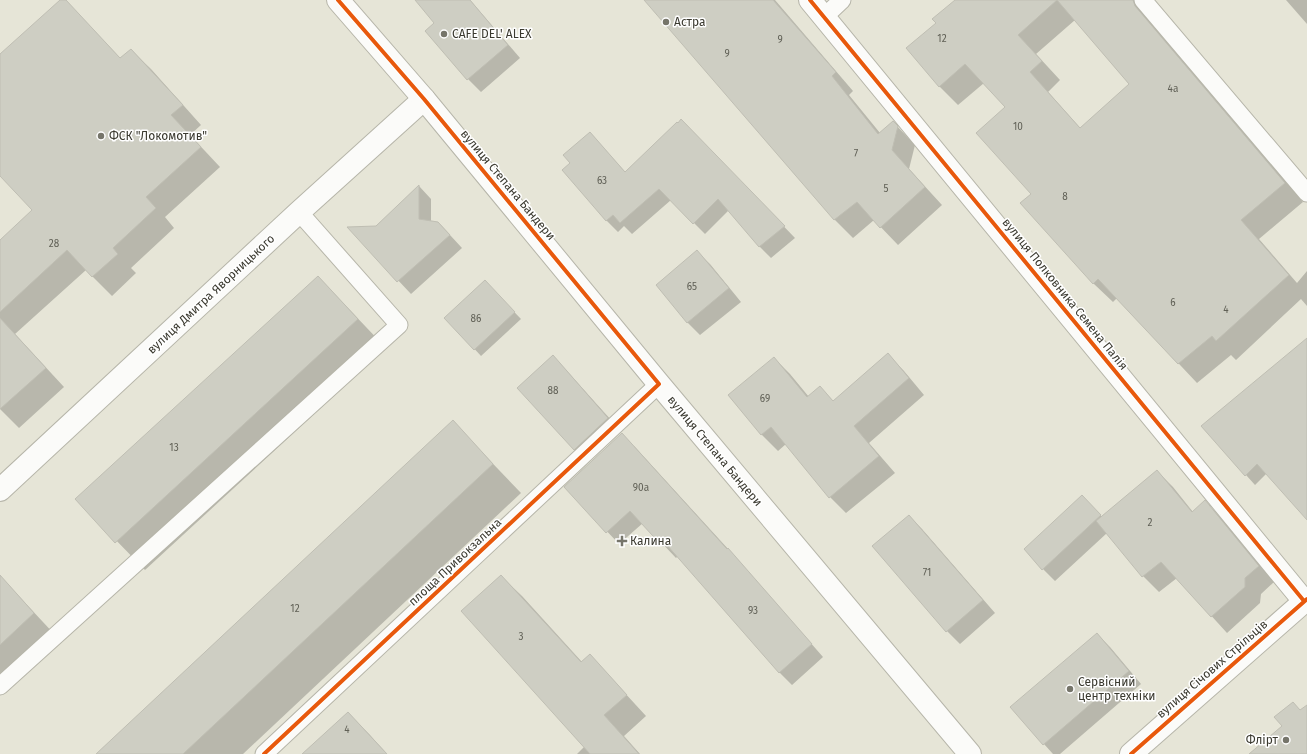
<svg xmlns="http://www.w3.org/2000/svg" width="1307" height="754" font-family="'Fira Sans',sans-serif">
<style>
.shadow{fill:#0003;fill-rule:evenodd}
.building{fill:#cecec3;stroke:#bfbeb3}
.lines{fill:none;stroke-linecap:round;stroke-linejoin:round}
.service-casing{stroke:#b6b5a9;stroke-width:19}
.minor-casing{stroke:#b6b5a9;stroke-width:24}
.tertiary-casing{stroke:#b6b5a9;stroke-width:24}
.service{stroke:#fbfbf9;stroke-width:17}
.minor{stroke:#fbfbf9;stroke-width:22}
.tertiary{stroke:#fbfbf9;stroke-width:22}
.cycleway-casing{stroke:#fff;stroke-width:6}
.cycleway{stroke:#e8590c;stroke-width:4}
.poi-dot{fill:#76756a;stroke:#fff;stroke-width:1.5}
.labels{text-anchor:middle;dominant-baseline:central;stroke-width:3;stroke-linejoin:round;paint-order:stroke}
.number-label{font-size:10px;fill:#606056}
.poi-label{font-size:12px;fill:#3a392f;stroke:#fff;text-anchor:start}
.street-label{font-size:12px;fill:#3a392f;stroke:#fff}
</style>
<rect width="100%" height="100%" fill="#e6e5d7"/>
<path class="shadow" d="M61,0H65L121,59L131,50L151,69L201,125L190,135L220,167L165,217L174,228L131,268L136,273L112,296L86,270L15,334L64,387L19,428L0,409V241L33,210L0,174V56Z
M416,0H470L520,58L481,92L468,79L435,23Z
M645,0H775L853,91L849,95L880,133L893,122L915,145L909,169L942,205L898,245L874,220L853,238L835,220Z
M956,0H1139L1154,27L1303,202L1259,239L1297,283L1307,271V306L1301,299L1236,360L1231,355L1197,383L1117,298L1113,302L1094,284L1022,203L1032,194L1007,107L984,83L958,105L939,86L937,23ZM1075,20L1130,85L1081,129L1048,92L1060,80L1036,54Z
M1286,0H1307V24Z
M693,132L795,238L771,258L760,247L729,210L705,234L671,200L632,234L624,226L618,232L606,220L571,163L590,133L626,173Z
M419,186L431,199V222H438L462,248L411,294L349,228L376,227Z
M697,252L710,264L741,302L700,335L687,322Z
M318,277L346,306L386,348L145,570L76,499Z
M491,288L521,319L481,356L446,318Z
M1307,339V518L1267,473L1255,485L1202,426Z
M888,355L904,371L924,395L869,443L895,473L846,513L830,497L786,444L778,451L762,435L729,396L774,358L790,374L809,397L820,388L834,402Z
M553,357L566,370L621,431L587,463L574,450Z
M453,422L521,493L243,754H97Z
M634,446L740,562L823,657L792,685L780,673L678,556L676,558L643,523L619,544L565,487Z
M1157,471L1173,487L1193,512L1205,502L1221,518L1274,582L1261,594L1260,603L1227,633L1177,578L1159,592L1143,576L1107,533L1055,581L1043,569L1094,509L1102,517Z
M909,516L922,529L995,613L960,644L947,631Z
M0,576L57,637L0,689Z
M501,576L522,596L582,662L590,655L646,716L624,736L640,754H577L585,746Z
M1097,634L1110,647L1141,684L1060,754H1053L1044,744Z
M348,713L369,734L387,754H315Z"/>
<path class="building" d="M60,0H66L120,58L131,49L183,105L171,115L201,147L146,197L156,208L113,248L118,254L92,277L67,250L0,312V240L32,210L0,176V54Z
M415,0H470L508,45L467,80L425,31L434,23Z
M644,0H773L836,72L832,76L878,134L893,121L898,126L892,150L925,187L880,228L857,202L834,220Z
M955,0H1057L1018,35L1042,61L1030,72L1080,128L1129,84L1057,0H1133L1135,6L1285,183L1241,220L1289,275L1216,341L1212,336L1178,364L1098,279L1093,284L1020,203L1031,194L976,133L1005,107L965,64L939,87L906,48L936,23L932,19Z
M681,119L785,226L759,247L718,199L693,224L659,189L620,223L613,215L606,221L562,170L570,163L563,155L590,132L625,172L677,122L678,123Z
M419,185V219L438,222L450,235L397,282L347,227L376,226Z
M697,250L729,288L687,323L656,285Z
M318,276L358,319L115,543L75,499Z
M485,280L515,312L474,350L444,318Z
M0,318L46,368L0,409Z
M1307,338V520L1257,464L1245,476L1201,426Z
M888,353L909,378L854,426L879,456L829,498L771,427L761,435L728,395L774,357L807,397L820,386L833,401Z
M553,355L608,418L574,450L517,388Z
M453,420L493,464L183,754H96Z
M622,433L727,549L728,548L812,644L779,673L666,544L663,547L630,511L606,533L564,487Z
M1157,470L1192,512L1205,500L1259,566L1245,578V587L1211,617L1161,562L1142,577L1096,521Z
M1082,495L1101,515L1042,570L1024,549Z
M909,515L983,600L946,632L872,546Z
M0,575L34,613L0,645Z
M501,575L581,662L590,654L627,695L604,715L639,754H590L461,611Z
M1097,633L1129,671L1043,745L1010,707Z
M1293,702L1300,710L1307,705V754H1249L1282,726L1274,717Z
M348,712L387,754H302Z"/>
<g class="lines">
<defs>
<path id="service" d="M1143,0L1307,193
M824,17L842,0
M0,686L399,325L299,212
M264,754L659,384"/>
<path id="minor" d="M810,0L1304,601
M0,490L299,212L424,99"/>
<path id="tertiary" d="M338,0L424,99L659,384L970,754
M1131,754L1307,599"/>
</defs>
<use href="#service" class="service-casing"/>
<use href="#minor" class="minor-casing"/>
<use href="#tertiary" class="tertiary-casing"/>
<use href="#service" class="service"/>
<use href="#minor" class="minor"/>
<use href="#tertiary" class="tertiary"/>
<defs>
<path id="cycleway" d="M810,0L1304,601
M264,754L659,384L424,99L338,0
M1131,754L1307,599"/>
</defs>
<use href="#cycleway" class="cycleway-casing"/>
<use href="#cycleway" class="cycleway"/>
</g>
<g class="poi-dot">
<circle cx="666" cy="22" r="4"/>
<circle cx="444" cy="34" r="4"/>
<circle cx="101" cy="136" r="4"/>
<path d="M620 535h4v4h4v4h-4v4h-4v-4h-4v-4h4z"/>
<circle cx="1070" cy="689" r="4"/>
<circle cx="1286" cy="740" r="4"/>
</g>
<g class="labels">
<g class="number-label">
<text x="942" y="39">12</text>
<text x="780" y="40">9</text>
<text x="727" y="54">9</text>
<text x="1173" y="89">4а</text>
<text x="1018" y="127">10</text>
<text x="856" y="154">7</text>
<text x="602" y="181">63</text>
<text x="886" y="189">5</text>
<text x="1065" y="197">8</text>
<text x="54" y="244">28</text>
<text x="692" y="287">65</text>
<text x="1173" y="303">6</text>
<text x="1226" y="310">4</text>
<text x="476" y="319">86</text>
<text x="553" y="391">88</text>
<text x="765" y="399">69</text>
<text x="174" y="448">13</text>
<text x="641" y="488">90а</text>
<text x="1150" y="523">2</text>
<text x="927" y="573">71</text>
<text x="295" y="609">12</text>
<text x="753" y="611">93</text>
<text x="521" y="637">3</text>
<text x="347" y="730">4</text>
</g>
<g class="poi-label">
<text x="674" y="22">Астра</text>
<text x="452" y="34">CAFE DEL' ALEX</text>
<text x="109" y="136">ФСК "Локомотив"</text>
<text x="630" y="541">Калина</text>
<text x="1078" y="682">Сервісний<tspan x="1078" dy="14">центр техніки</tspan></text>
<text x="1278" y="740" text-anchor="end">Флірт</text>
</g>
<g class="street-label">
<text transform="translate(508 185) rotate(50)">вулиця Степана Бандери</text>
<text transform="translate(211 294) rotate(-43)">вулиця Дмитра Яворницького</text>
<text transform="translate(1065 294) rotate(51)">вулиця Полковника Семена Палія</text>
<text transform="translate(715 451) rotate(50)">вулиця Степана Бандери</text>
<text transform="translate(455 562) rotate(-43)">площа Привокзальна</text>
<text transform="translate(1212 669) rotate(-41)">вулиця Січових Стрільців</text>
</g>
</g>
</svg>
